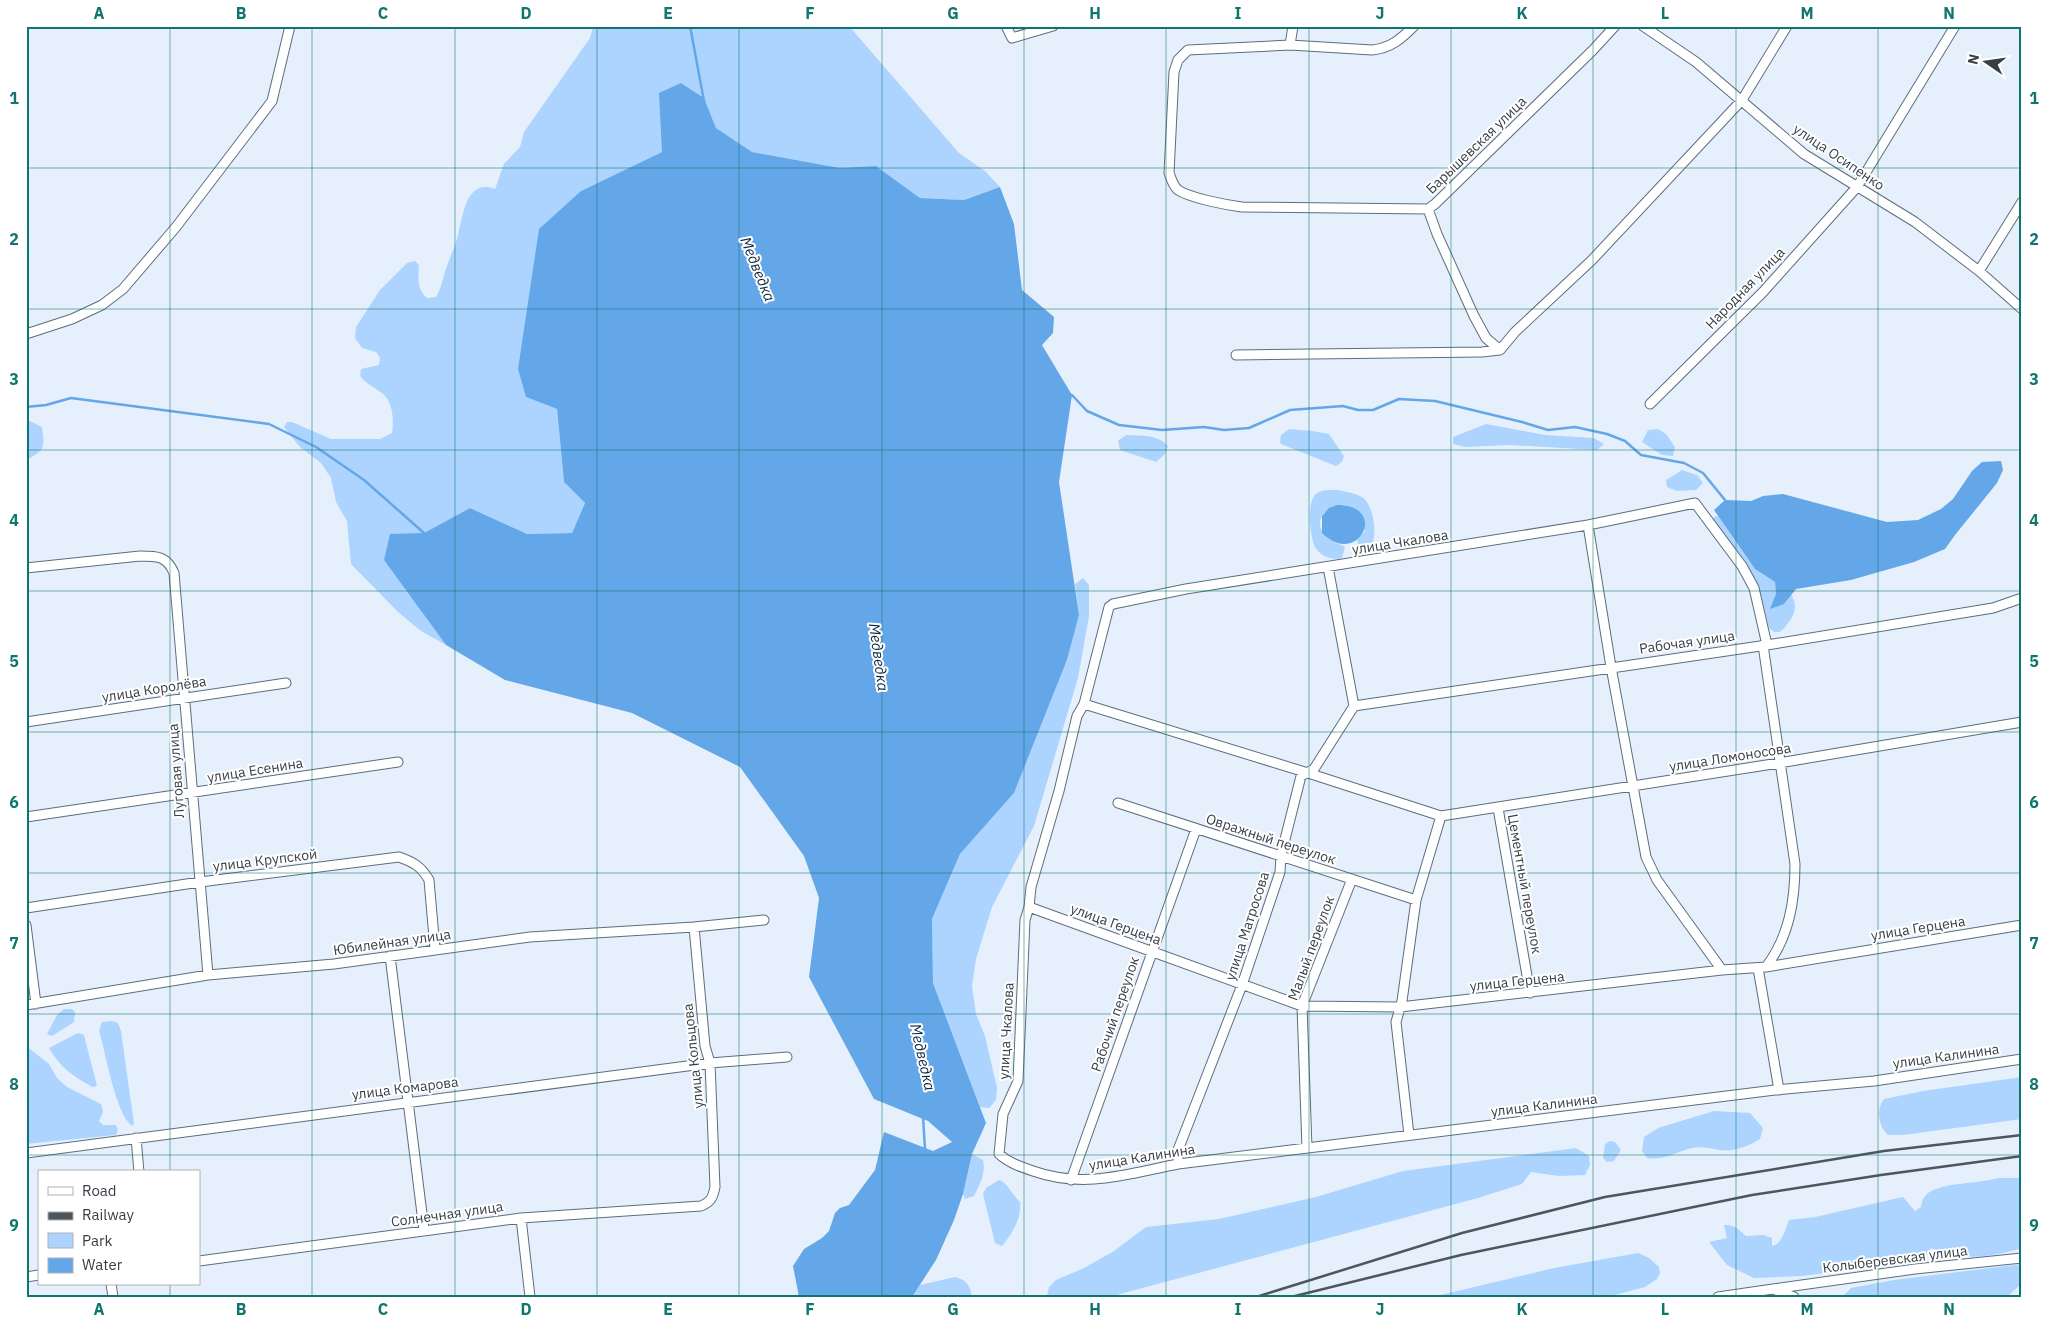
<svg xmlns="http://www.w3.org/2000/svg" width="2048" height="1323" font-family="'IBM Plex Sans',sans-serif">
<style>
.green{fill:#acd4fe}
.water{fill:#64a7e9}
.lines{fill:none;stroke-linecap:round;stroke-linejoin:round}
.stream{stroke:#64a7e9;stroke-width:2.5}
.minor-casing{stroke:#5d6d7d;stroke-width:11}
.minor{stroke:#fff;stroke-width:9}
.rail{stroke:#4e555d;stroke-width:2.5}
.grid{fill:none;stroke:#0f766e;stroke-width:1;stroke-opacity:0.55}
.labels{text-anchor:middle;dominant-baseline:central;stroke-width:4;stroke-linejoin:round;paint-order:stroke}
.street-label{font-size:14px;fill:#373e45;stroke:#fff}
.water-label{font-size:15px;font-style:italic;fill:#0e2b45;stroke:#fff}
.neatline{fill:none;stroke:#0f766e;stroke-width:2}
.grid-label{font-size:16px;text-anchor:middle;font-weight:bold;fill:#0f766e}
</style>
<rect width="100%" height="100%" fill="#e6f0fc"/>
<path class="green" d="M593,26H849L959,153L985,171L1000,187L964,200L920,198L876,166L840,168L752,152L716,128L704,98L681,83L662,152L581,191L526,397L557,409L564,482L585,503L572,533L527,534L470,508L424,533L420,609L446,645L421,631L398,612L351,564L347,521L336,502L331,478L321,463L300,447L284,427L287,422H292L331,439H380L392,433C394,420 393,402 382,393C374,387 366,384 360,376L361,369L379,365L380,358L376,352L362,348L355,338L356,327L380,290L407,263L415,261L419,265C418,278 417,289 427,298L436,297C441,289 442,281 445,272C449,259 455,247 458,235C463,216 466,178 495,189L504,164L520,147L524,132L590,38Z
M26,421H30L42,427C45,448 45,450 26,460Z
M1486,424L1545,435L1594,438L1604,444L1597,450L1510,445L1465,447L1453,444V437Z
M1289,429L1312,431L1329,434L1344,456L1342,462L1336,466L1281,444L1280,441L1281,435Z
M1658,429L1666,434L1675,447L1673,456L1662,455L1642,442L1648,430Z
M1126,435C1141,436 1157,434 1168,446L1165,454L1156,462L1120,450L1118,441Z
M1682,470L1697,475L1703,483L1696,490L1677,491L1667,487L1666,480Z
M1338,490C1346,492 1355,493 1362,497C1374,505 1379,538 1369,549L1359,547L1357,540L1365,531L1345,505C1328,505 1311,519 1325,535C1330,542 1338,543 1345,547L1342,558C1333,561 1320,556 1315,547C1310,536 1306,503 1316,494C1321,489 1331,490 1338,490Z
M1718,516L1755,569L1775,582L1776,594L1784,604L1791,595C1801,608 1790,623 1780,632H1774L1769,628L1760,591L1753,576L1713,521L1714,517Z
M1083,578L1089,585V616L1078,678L1034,826L992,907L976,959L972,986L976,1014L985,1036L997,1088L996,1100L989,1108L980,1107L933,983L932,919L960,854L1014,793L1067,660L1079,615L1075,584Z
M64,1009H72L75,1012L74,1022L52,1036L47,1034L57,1015Z
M112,1021L118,1023L121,1031L134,1124L132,1126C115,1113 106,1053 99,1031L102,1022Z
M78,1033L84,1035L97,1086L93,1087C72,1076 61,1068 49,1048Z
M26,1046L49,1064L57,1078L67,1087L101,1104L103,1112L99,1121L103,1125H116L118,1130L116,1135L26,1144L28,1133L26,1118Z
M2022,1077V1119L1903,1135H1888C1878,1126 1876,1109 1884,1099L1923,1091Z
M1714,1111L1750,1113L1763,1128L1760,1139C1747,1147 1734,1152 1719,1150C1709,1148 1702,1146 1692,1148C1676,1152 1663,1161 1647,1158L1642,1151L1644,1137L1658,1128Z
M1610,1141L1615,1142L1621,1150L1614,1161L1607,1162L1603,1158L1605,1144Z
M1576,1148L1589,1156L1590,1165L1585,1175L1559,1176L1531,1172L1522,1184L1478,1198L1109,1297L1047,1296L1049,1287L1056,1280L1084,1268L1114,1251L1146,1227L1219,1219L1316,1197L1403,1171Z
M972,1154L983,1160C986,1173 980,1184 974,1196L965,1199L963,1194Z
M1998,1178H2022V1248C1989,1258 1963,1261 1931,1248L1923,1259L1918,1262L1802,1276L1754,1278L1727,1265L1709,1242L1727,1238L1724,1225C1734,1224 1740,1230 1746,1236L1763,1235L1772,1238V1246C1783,1243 1785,1230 1789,1220L1815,1217L1903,1197L1915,1211L1921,1207C1922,1202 1923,1197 1928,1193C1945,1182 1977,1184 1998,1178Z
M999,1180C1009,1184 1012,1195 1020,1202C1022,1218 1012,1234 1002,1246L995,1243L983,1194L986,1188Z
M1638,1253L1649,1258L1659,1267L1660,1273L1657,1279L1645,1287L1607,1297H1432L1554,1268Z
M2022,1264V1283L2007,1297H1842L1851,1288L1894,1280Z
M955,1277C967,1280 970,1286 972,1297H912L920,1285Z"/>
<path class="water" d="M681,83L704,98L716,128L752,152L840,168L876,166L920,198L964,200L1000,187L1014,224L1022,290L1054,317L1053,333L1042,345L1072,395L1059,482L1079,615L1067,660L1014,793L960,854L932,919L933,983L986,1123L972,1154L963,1194L954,1220L936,1260L912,1297H799L793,1266L804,1249L822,1238L829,1231L835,1213L840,1208L849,1205L875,1170L884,1132L933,1151L952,1142L928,1121L874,1099L809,977L819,898L804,856L740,767L632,713L505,680L446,645L384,560L390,534L424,533L470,508L527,534L572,533L585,503L564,482L557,409L526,397L518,369L539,229L581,191L662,152L659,93Z
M2001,461L2003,470L1997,483L1955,535L1945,549L1914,562L1851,580L1796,589L1784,604L1770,609L1776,594L1775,582L1755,569L1714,510L1725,500L1751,501L1763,496L1783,494L1887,522L1918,520L1941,509L1953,499L1972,471L1982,462Z
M1337,505C1390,505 1358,569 1322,533V516L1329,508Z"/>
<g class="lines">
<path class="stream" d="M690,26L704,101
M1069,395H1072L1087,411L1119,425L1162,430L1204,427L1224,430L1249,428L1290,410L1343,406L1358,410H1373L1399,399L1435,401L1522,422L1548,430L1575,427L1607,434L1625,441L1641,455L1684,463L1703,473L1725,500
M26,407L46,405L71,398L269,424L316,447L364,480L424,533
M923,1117L925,1149"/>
<defs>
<path id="minor" d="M1006,26L1012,38L1053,26
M1414,26C1401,39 1391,48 1372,50L1290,45L1188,50L1178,60L1174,72L1169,173C1171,178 1173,186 1178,190C1190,198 1226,205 1242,207L1428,209L1435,204L1593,50L1615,26
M1643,26L1696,62L1804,154L1915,222L1979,271L2022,309
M1290,45L1293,26
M1428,209L1437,234L1474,316L1486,338L1500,350
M1979,271L2022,202
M26,334L72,319L102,305L123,289L176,227L272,101L290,26
M1236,355L1482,352L1500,350L1515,332L1592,260L1742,100L1787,26
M1650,404L1763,292L1857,187L1955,26
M1588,525L1611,667L1646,857L1657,880L1722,970
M1328,567L1354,706
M26,568L140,556C157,556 167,556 174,573L208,975
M1763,645L1795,864C1795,901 1789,937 1766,967
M1767,645L1754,588L1742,566L1695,503L1588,525L1186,589L1113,604L1109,607L1084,704L1077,716L1059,791L1031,887L1029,907L1025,920L1018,1081L1003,1114L999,1154C1009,1163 1021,1167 1033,1171C1084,1189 1127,1174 1178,1164L1775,1090L1874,1081L2022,1059
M1084,704L1308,773L1441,816L1779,763L2022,722
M1354,706L1767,645L1993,608L2022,598
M26,722L286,683
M1118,803L1416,900
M1498,808L1530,993
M26,817L398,762
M1029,907L1302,1006L1400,1007L1722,970L1766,967L2022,925
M26,908L200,882L399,857C413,862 421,866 429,880L435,949
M26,925L36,1004
M390,956L424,1230
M1758,968L1779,1090
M26,1005L208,975L334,964L530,937L694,927L764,920
M1409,1135L1396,1022L1402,1001L1416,900L1441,816
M136,1138L139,1172
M1307,1148L1302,1006L1352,879
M26,1153L710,1063L787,1057
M1178,1164V1150L1242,985L1280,872L1281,855L1301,776L1314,769L1354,706
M1071,1180L1196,829
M521,1218L530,1297
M199,1261L521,1218L701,1206C711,1202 713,1197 715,1187L710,1063L705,1046L694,927
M26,1277L39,1275
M111,1284L113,1297
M1773,1289L1915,1269L2022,1258
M1718,1297L1773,1289L1794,1297"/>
</defs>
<use href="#minor" class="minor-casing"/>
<use href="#minor" class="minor"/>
<path class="rail" d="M1256,1297L1462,1233L1605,1197L1884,1151L2022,1135
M1291,1297L1461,1255L1752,1195L1881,1175L2022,1156"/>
</g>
<path class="grid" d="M170,26V1172M312,26V1297M455,26V1297M597,26V1297M739,26V1297M882,26V1297M1024,26V1297M1166,26V1297M1309,26V1297M1451,26V1297M1593,26V1297M1736,26V1297M1878,26V1297M26,168H2022M26,309H2022M26,450H2022M26,591H2022M26,732H2022M26,873H2022M26,1014H2022M26,1155H2022M170,1284V1297"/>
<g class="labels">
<g class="street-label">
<text transform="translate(1476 145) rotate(-44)">Барышевская улица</text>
<text transform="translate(1839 157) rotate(34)">улица Осипенко</text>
<text transform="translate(1745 288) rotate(-46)">Народная улица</text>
<text transform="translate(1400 542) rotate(-9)">улица Чкалова</text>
<text transform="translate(1687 642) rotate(-8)">Рабочая улица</text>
<text transform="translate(154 689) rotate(-9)">улица Королёва</text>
<text transform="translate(1730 757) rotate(-9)">улица Ломоносова</text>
<text transform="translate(255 770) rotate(-9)">улица Есенина</text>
<text transform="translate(176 771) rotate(-94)">Луговая улица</text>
<text transform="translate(1271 839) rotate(18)">Овражный переулок</text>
<text transform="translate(265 860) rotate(-7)">улица Крупской</text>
<text transform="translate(1525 884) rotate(80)">Цементный переулок</text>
<text transform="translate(1116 924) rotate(20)">улица Герцена</text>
<text transform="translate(1247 926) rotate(-72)">улица Матросова</text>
<text transform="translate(1918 928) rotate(-9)">улица Герцена</text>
<text transform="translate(392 942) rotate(-8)">Юбилейная улица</text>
<text transform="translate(1311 948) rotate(-70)">Малый переулок</text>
<text transform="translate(1517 981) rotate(-6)">улица Герцена</text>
<text transform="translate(1115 1014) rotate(-71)">Рабочий переулок</text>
<text transform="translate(1006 1031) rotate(-87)">улица Чкалова</text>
<text transform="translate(693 1056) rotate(-96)">улица Кольцова</text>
<text transform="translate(1946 1056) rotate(-8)">улица Калинина</text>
<text transform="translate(405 1088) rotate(-7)">улица Комарова</text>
<text transform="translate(1544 1105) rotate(-7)">улица Калинина</text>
<text transform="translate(1142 1157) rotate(-9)">улица Калинина</text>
<text transform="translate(447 1214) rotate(-8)">Солнечная улица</text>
<text transform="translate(1895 1259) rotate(-7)">Колыберевская улица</text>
</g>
<g class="water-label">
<text transform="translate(758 269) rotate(68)">Медведка</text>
<text transform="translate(879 657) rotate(82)">Медведка</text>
<text transform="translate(923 1057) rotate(77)">Медведка</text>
</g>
</g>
<rect width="2048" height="1323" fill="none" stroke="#ffffff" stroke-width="55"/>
<rect x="38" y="1170" width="162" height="115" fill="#ffffff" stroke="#afb2b5"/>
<rect x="48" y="1187" width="25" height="8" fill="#ffffff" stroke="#afb2b5"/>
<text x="82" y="1196" font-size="15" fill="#373e45">Road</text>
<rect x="48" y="1212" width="25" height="8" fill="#4e555d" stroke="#afb2b5"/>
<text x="82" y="1220" font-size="15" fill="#373e45">Railway</text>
<rect x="48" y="1233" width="25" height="15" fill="#acd4fe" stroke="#afb2b5"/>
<text x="82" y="1246" font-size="15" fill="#373e45">Park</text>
<rect x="48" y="1258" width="25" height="15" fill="#64a7e9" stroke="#afb2b5"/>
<text x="82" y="1270" font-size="15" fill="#373e45">Water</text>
<g transform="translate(1986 62) rotate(283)" stroke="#ffffff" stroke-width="4" paint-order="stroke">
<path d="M0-4L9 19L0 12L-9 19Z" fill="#373e45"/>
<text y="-8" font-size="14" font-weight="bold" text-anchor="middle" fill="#373e45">N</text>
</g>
<rect x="28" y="28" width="1992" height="1268" class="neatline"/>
<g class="grid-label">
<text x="99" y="19">A</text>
<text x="241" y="19">B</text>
<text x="383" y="19">C</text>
<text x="526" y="19">D</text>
<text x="668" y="19">E</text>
<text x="810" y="19">F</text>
<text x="953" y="19">G</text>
<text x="1095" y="19">H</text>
<text x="1238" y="19">I</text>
<text x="1380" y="19">J</text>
<text x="1522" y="19">K</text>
<text x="1665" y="19">L</text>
<text x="1807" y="19">M</text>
<text x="1949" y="19">N</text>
<text x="14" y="104">1</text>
<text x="2034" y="104">1</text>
<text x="14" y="245">2</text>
<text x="2034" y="245">2</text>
<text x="14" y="385">3</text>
<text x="2034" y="385">3</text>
<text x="14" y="526">4</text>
<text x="2034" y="526">4</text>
<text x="14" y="667">5</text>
<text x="2034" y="667">5</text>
<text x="14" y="808">6</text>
<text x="2034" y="808">6</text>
<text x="14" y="949">7</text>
<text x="2034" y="949">7</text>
<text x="14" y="1090">8</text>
<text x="2034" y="1090">8</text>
<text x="14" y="1231">9</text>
<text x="2034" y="1231">9</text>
<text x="99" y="1315">A</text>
<text x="241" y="1315">B</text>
<text x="383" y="1315">C</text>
<text x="526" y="1315">D</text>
<text x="668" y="1315">E</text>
<text x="810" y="1315">F</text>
<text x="953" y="1315">G</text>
<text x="1095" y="1315">H</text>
<text x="1238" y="1315">I</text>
<text x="1380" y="1315">J</text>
<text x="1522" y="1315">K</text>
<text x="1665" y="1315">L</text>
<text x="1807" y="1315">M</text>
<text x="1949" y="1315">N</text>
</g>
</svg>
